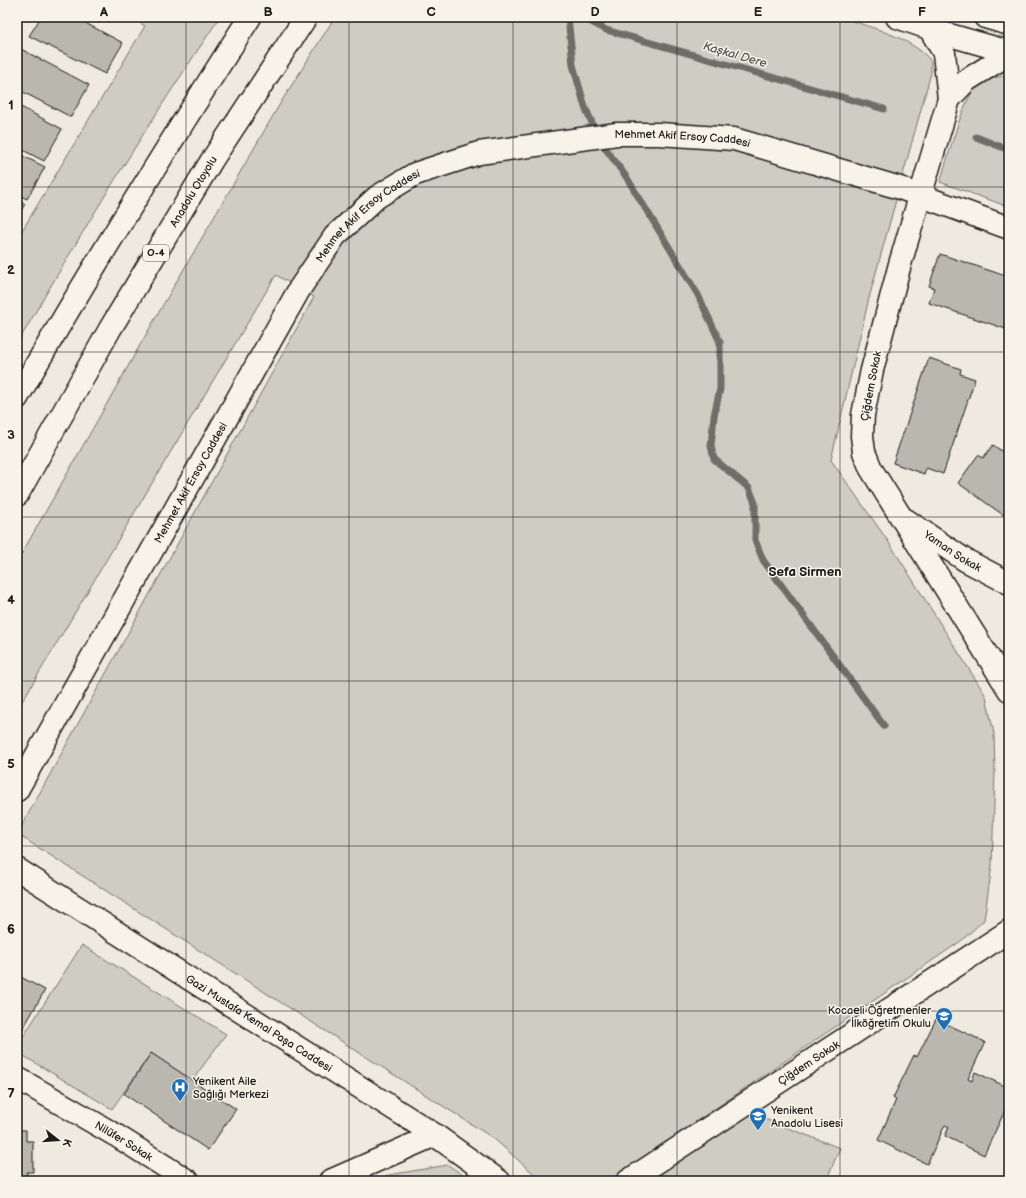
<svg xmlns="http://www.w3.org/2000/svg" width="1026" height="1198" font-family="'Balsamiq Sans',sans-serif">
<style>
.green{fill:#cfccc3;stroke:#767470}
.lines{fill:none;stroke-linecap:round;stroke-linejoin:round}
.stream{stroke:#6f6d69;stroke-width:7}
.building{fill:#bab7af;stroke:#1c1c1c}
.minor-casing{stroke:#1c1c1c;stroke-width:25}
.major-casing{stroke:#1c1c1c;stroke-width:25}
.highway-casing{stroke:#1c1c1c;stroke-width:25}
.minor{stroke:#f7f3e8;stroke-width:22}
.major{stroke:#f7f3e8;stroke-width:22}
.highway{stroke:#f7f3e8;stroke-width:22}
.grid{fill:none;stroke:#1c1c1c;stroke-width:1;stroke-opacity:0.55}
.labels{text-anchor:middle;dominant-baseline:central;stroke-width:3;stroke-linejoin:round;paint-order:stroke}
.shield{fill:#f7f3e8;stroke:#5e5c59;stroke-width:1}
.shield-label{font-size:10px;font-weight:bold;fill:#1c1c1c}
.street-label{font-size:11px;fill:#1c1c1c;stroke:#f7f3e8}
.poi-label{font-size:11px;fill:#1c1c1c;stroke:#f7f3e8;text-anchor:start}
.water-label{font-size:12px;font-style:italic;fill:#535250;stroke:#f7f3e8}
.quarter-label{font-size:13px;font-weight:bold;fill:#1c1c1c;stroke:#f7f3e8}
.neatline{fill:none;stroke:#1c1c1c;stroke-width:1.5}
.grid-label{font-size:13px;text-anchor:middle;font-weight:bold;fill:#1c1c1c}
</style>
<rect width="100%" height="100%" fill="#eeeae0"/>
<filter id="ink" filterUnits="userSpaceOnUse"><feTurbulence type="fractalNoise" baseFrequency=".025" numOctaves="2"/><feDisplacementMap in="SourceGraphic" scale="8" xChannelSelector="R" yChannelSelector="G"/><feConvolveMatrix kernelMatrix="1 2 1 2 8 2 1 2 1" color-interpolation-filters="sRGB"/></filter>
<g filter="url(#ink)">
<path class="green" d="M130,17H220C148,123 81,233 17,344V239L145,26Z
M335,17H841C871,28 910,36 931,61V73L869,298L831,460L890,544L986,696L994,734L995,772L992,865L984,920L961,941L609,1181H542L493,1138L17,834L314,297L276,275L17,710V562L156,317L281,102Z
M1009,75V207L940,182C947,161 963,98 977,86C986,78 999,77 1009,75Z
M82,945L226,1034L192,1081L151,1053L112,1109L17,1052V1046Z
M749,1113L840,1148L826,1181H645Z
M448,1165L472,1181H374L389,1175Z"/>
<g class="lines">
<path class="stream" d="M568,17L573,65L585,107L600,141L627,178L698,295L720,342V389L714,416L711,446L714,459L749,488L755,503V540L763,560L884,726
M582,17L606,30L884,109
M976,137L1009,150"/>
</g>
<path class="building" d="M41,17H74L123,43L105,74L29,36Z
M17,47L89,85L71,117L17,89Z
M17,105L62,129L44,161L17,147Z
M17,153L45,167L27,199L17,194Z
M17,200L25,204L17,217Z
M940,254L1009,277V330L929,303L934,288L929,286Z
M929,358L961,369L960,374L975,379L943,474L926,468L924,474L893,463Z
M993,445L1009,456V519L958,483L978,455L983,458Z
M17,975L45,990L17,1039Z
M936,1019L985,1042L968,1079L972,1081L975,1072L1009,1088V1102L984,1155L945,1136L949,1127L945,1125L927,1164L878,1140L896,1100L893,1098L914,1055L917,1057Z
M151,1053L236,1109L208,1150L124,1094Z
M17,1130H26V1141H33V1172H27L26,1181H17Z"/>
<g class="lines">
<defs>
<g id="minor">
<path d="M930,29L944,53L949,99L900,264L872,370L863,415L862,436L864,452L871,469L1009,690"/>
<path d="M949,99L967,80L1009,54"/>
<path id="s1" d="M906,520L965,560L1009,583"/>
<path id="s2" d="M17,790L300,288L335,236L377,197L415,174L479,153L617,134H659L734,139L900,188L1009,228"/>
<path id="s3" d="M17,869L435,1135L499,1181"/>
<path id="s4" d="M17,1078L117,1136L188,1181"/>
<path d="M330,1181L435,1135"/>
<path id="s5" d="M628,1181L1009,931"/>
</g>
<path id="major" d="M897,17L946,34L1009,52
M985,17L1009,24"/>
<g id="highway">
<path d="M17,398C91,269 170,142 250,17"/>
<path id="s6" d="M17,495L110,329L212,160L306,17"/>
</g>
</defs>
<use href="#minor" class="minor-casing"/>
<use href="#major" class="major-casing"/>
<use href="#highway" class="highway-casing"/>
<use href="#minor" class="minor"/>
<use href="#major" class="major"/>
<use href="#highway" class="highway"/>
</g>
</g>
<path class="grid" d="M186,17V1181M349,17V1181M513,17V1181M677,17V1181M840,17V1181M17,187H1009M17,352H1009M17,517H1009M17,681H1009M17,846H1009M17,1011H1009"/>
<defs>
<symbol id="school-pin" viewBox="-11 -11 22 30"><path d="M0 17L-7.5 6A9.5 9.5 0 1 1 7.5 6Z" fill="#1f6fb2" stroke="#f7f3e8"/><path d="M0-5L7-2L0 1L-7-2ZM-4 1L0 2.5L4 1V4Q0 6-4 4Z" fill="#fff"/></symbol>
<symbol id="hospital-pin" viewBox="-11 -11 22 30"><path d="M0 17L-7.5 6A9.5 9.5 0 1 1 7.5 6Z" fill="#1f6fb2" stroke="#f7f3e8"/><path d="M-5-5h3v3.5h4V-5h3V5h-3V1.5h-4V5h-3Z" fill="#fff"/></symbol>
</defs>
<g fill-rule="evenodd">
<use href="#school-pin" x="934" y="1006" width="20" height="27"/>
<use href="#hospital-pin" x="170" y="1077" width="20" height="27"/>
<use href="#school-pin" x="748" y="1106" width="20" height="27"/>
</g>
<g class="labels">
<rect class="shield" x="143" y="245" width="26" height="16" rx="3"/>
<g class="shield-label">
<text x="156" y="253">O-4</text>
</g>
<g class="street-label">
<text stroke="none"><textPath href="#s2" startOffset="1013">Mehmet Akif Ersoy Caddesi</textPath></text>
<text stroke="none"><textPath href="#s6" startOffset="351">Anadolu Otoyolu</textPath></text>
<text stroke="none"><textPath href="#s2" startOffset="677">Mehmet Akif Ersoy Caddesi</textPath></text>
<text transform="translate(871 386) rotate(-79)">Çiğdem Sokak</text>
<text stroke="none"><textPath href="#s2" startOffset="353">Mehmet Akif Ersoy Caddesi</textPath></text>
<text stroke="none"><textPath href="#s1" startOffset="56">Yaman Sokak</textPath></text>
<text stroke="none"><textPath href="#s3" startOffset="287">Gazi Mustafa Kemal Paşa Caddesi</textPath></text>
<text stroke="none"><textPath href="#s5" startOffset="216">Çiğdem Sokak</textPath></text>
<text stroke="none"><textPath href="#s4" startOffset="124">Nilüfer Sokak</textPath></text>
</g>
<g class="poi-label">
<text x="931" y="1010" text-anchor="end">Kocaeli Öğretmenler<tspan x="931" dy="13">İlköğretim Okulu</tspan></text>
<text x="193" y="1081">Yenikent Aile<tspan x="193" dy="13">Sağlığı Merkezi</tspan></text>
<text x="771" y="1110">Yenikent<tspan x="771" dy="13">Anadolu Lisesi</tspan></text>
</g>
<g class="water-label">
<text transform="translate(735 55) rotate(16)">Kaşkal Dere</text>
</g>
<g class="quarter-label">
<text x="805" y="572">Sefa Sirmen</text>
</g>
</g>
<rect width="1026" height="1198" fill="none" stroke="#f7f3e8" stroke-width="44"/>
<g transform="translate(58 1140) rotate(107)" stroke="#f7f3e8" stroke-width="3" paint-order="stroke">
<path d="M0-3L7 15L0 10L-7 15Z" fill="#1c1c1c"/>
<text y="-6" font-size="11" font-weight="bold" text-anchor="middle" fill="#1c1c1c">K</text>
</g>
<rect x="22" y="22" width="982" height="1154" class="neatline"/>
<g class="grid-label">
<text x="104" y="16">A</text>
<text x="268" y="16">B</text>
<text x="431" y="16">C</text>
<text x="595" y="16">D</text>
<text x="758" y="16">E</text>
<text x="922" y="16">F</text>
<text x="11" y="109">1</text>
<text x="11" y="274">2</text>
<text x="11" y="439">3</text>
<text x="11" y="604">4</text>
<text x="11" y="768">5</text>
<text x="11" y="933">6</text>
<text x="11" y="1098">7</text>
</g>
</svg>
